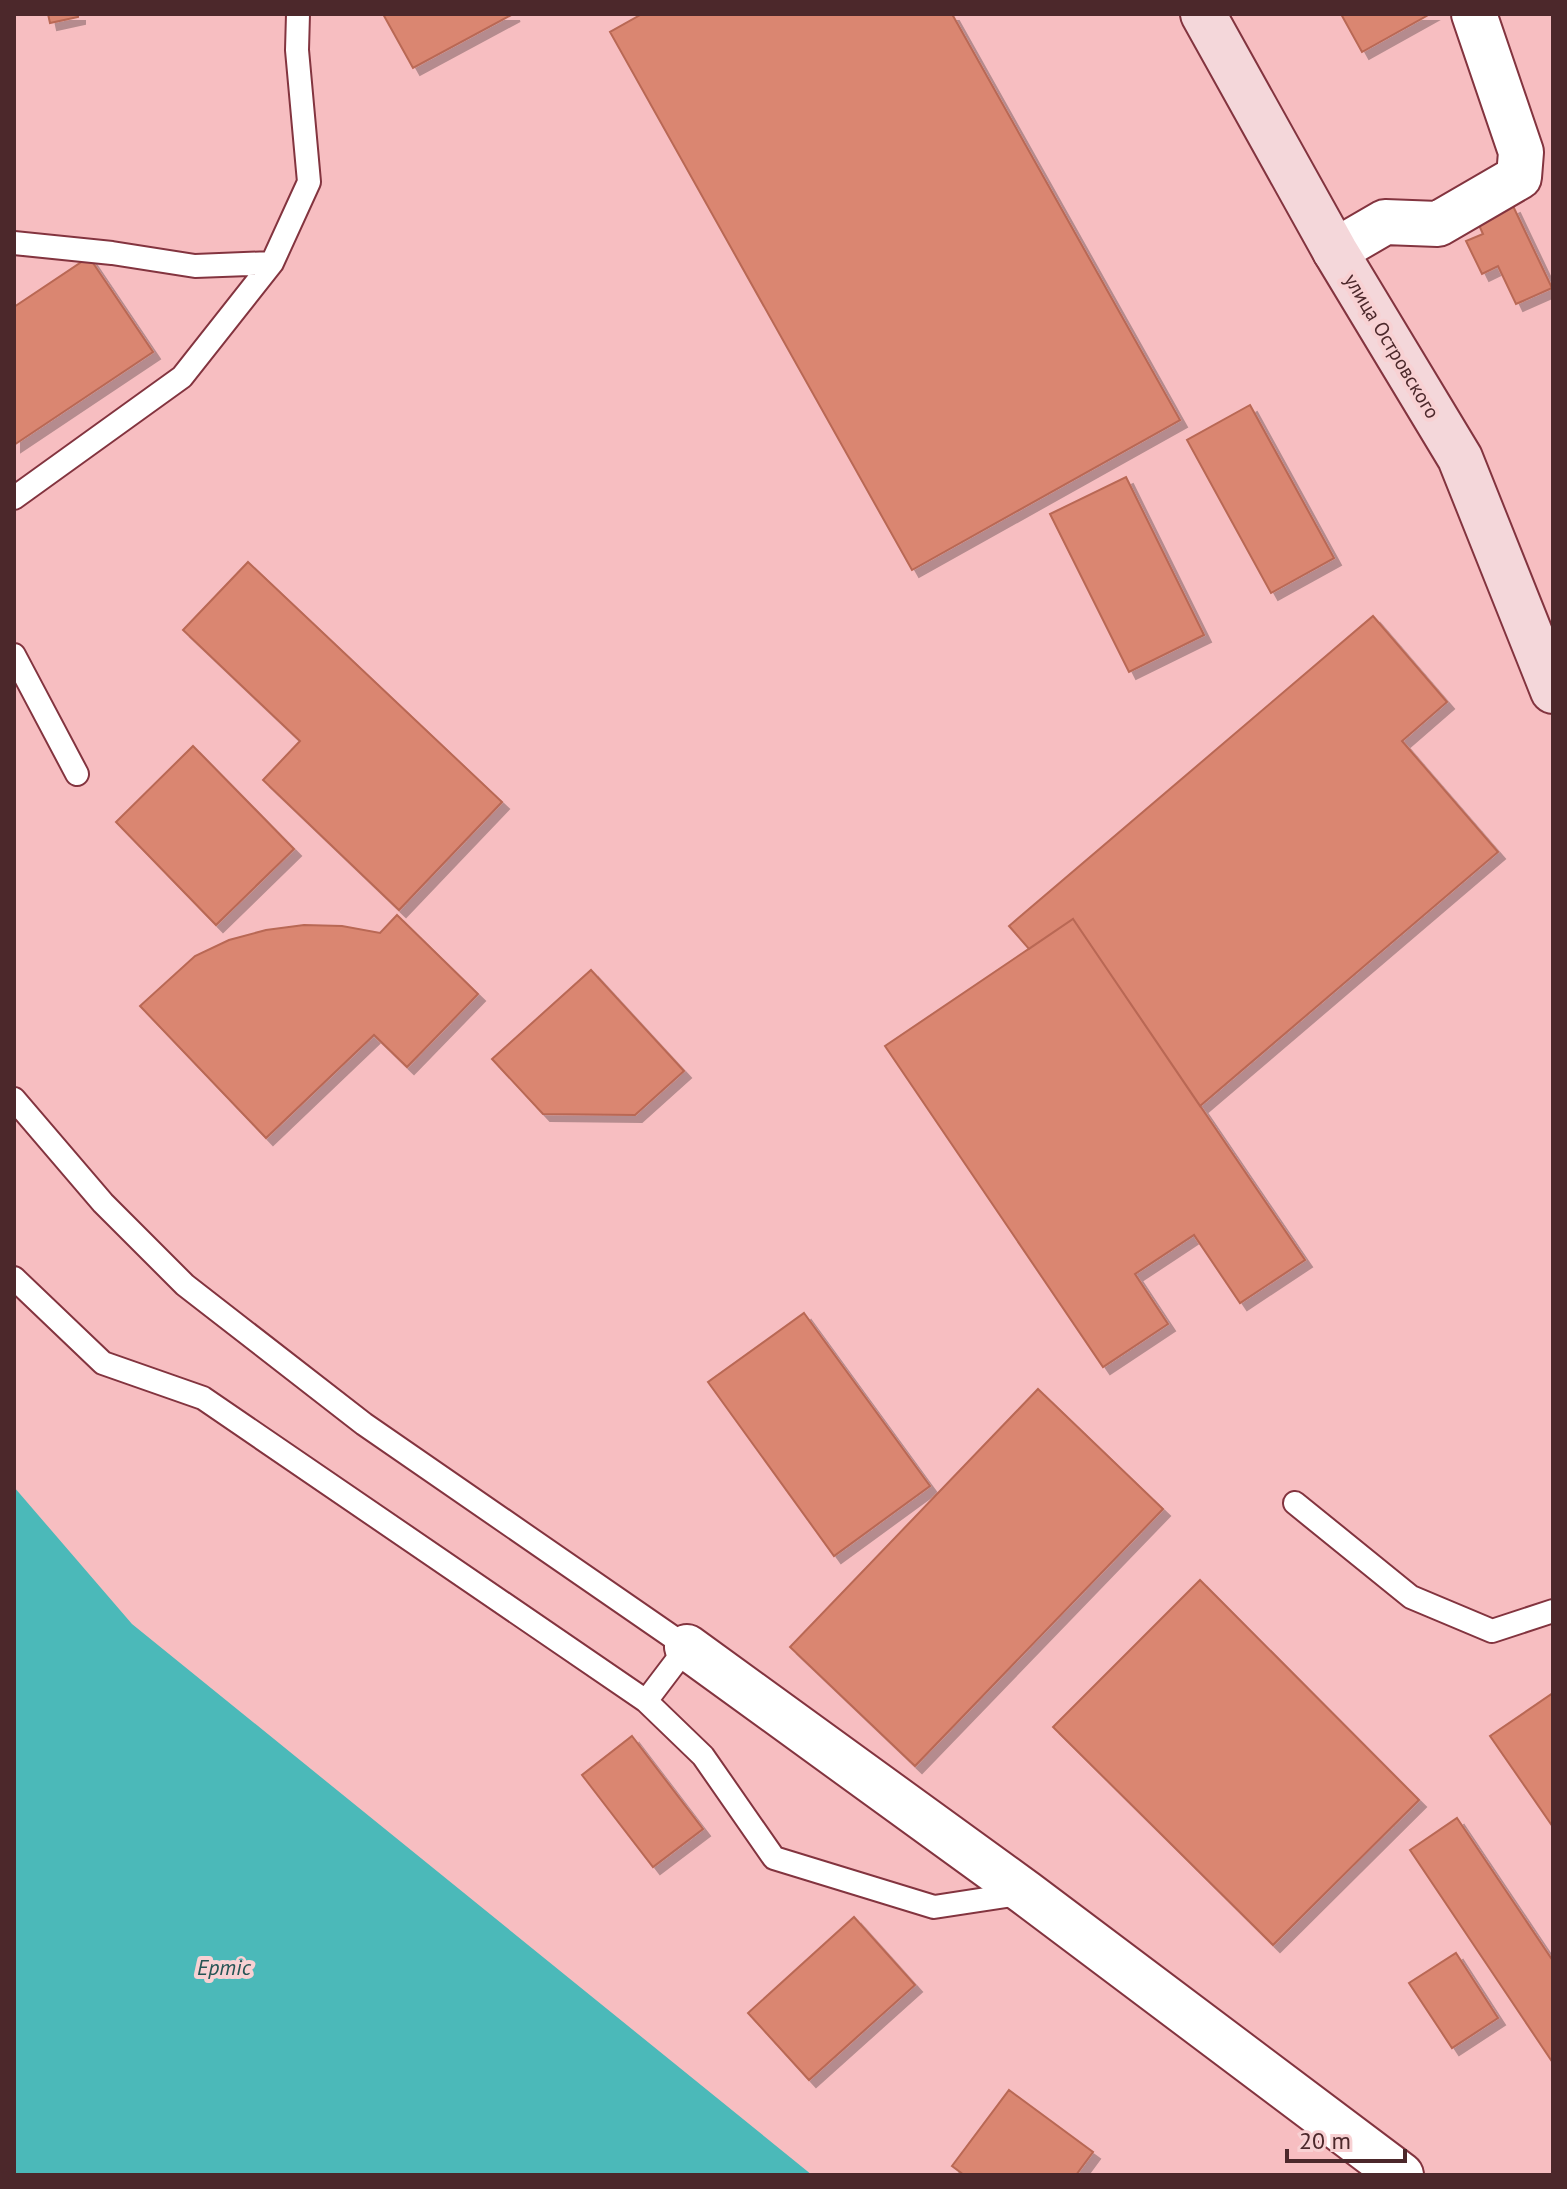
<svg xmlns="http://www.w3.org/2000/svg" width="1567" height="2189" font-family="'PT Sans',sans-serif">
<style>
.water{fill:#4bb9b9}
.building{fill:#da8671;stroke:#b96854;stroke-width:2;filter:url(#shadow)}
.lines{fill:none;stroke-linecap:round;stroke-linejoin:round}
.lane-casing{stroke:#83343f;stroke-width:26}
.street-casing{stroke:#83343f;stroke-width:48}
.secondary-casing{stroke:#83343f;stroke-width:48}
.lane{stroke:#fff;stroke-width:22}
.street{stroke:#fff;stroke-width:44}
.secondary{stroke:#f4d7da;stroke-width:44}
.labels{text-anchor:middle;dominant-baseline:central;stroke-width:8;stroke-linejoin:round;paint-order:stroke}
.street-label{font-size:20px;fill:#4c282b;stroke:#f8d1d3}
.water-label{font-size:22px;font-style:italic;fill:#255454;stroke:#f8d1d3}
</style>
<defs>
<filter id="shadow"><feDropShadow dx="7" dy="7" stdDeviation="0" flood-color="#0004"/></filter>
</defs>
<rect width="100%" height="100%" fill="#f7bec1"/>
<path class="water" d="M14,1487L132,1624L812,2175H14Z"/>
<path class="building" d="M48,14H78V17L50,23Z
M383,14H513L413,68Z
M642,14H952L1180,420L912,570L610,32Z
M1341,14H1430L1362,52Z
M1513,206L1552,288L1516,304L1498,266L1482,274L1466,241L1483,234L1478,223Z
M89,257L153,352L14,445V307Z
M1250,405L1334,558L1271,593L1187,440Z
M1126,477L1204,635L1129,672L1050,514Z
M248,562L502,802L399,910L263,780L300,741L183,630Z
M1373,616L1447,702L1402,741L1498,852L1200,1106L1073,919L1029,949L1009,926Z
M193,746L294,849L216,925L116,822Z
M397,915L478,994L407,1067L374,1035L266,1138L140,1006L195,956L229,940L266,930L304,925L342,926L380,933Z
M1073,919L1305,1260L1240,1303L1194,1235L1135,1274L1168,1324L1103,1367L885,1046Z
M591,970L684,1071L635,1115L543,1114L492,1059Z
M804,1313L930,1486L834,1556L708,1382Z
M1038,1389L1163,1509L915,1766L790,1647Z
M1200,1580L1419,1800L1273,1945L1053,1727Z
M1553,1693V1827L1490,1736Z
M632,1736L703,1829L653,1867L582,1775Z
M1457,1818L1553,1961V2063L1410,1850Z
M854,1917L915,1985L809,2080L748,2013Z
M1456,1953L1498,2018L1452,2048L1409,1983Z
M1009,2090L1093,2152L1076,2175H964L952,2166Z"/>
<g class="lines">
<defs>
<path id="lane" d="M14,243L112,253L195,266L272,263
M14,498L182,377L272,263L309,182L297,50L298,14
M14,655L77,774
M14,1099L103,1203L185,1285L364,1424L687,1647L646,1701L203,1398L103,1363L14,1278
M1295,1503L1411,1597L1492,1631L1553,1611
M646,1701L703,1756L774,1858L934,1907L1025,1893"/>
<path id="street" d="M1335,251L1385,222L1438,224L1519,177L1521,152L1474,14
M687,1647L1026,1893L1401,2175"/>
<path id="secondary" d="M1203,14L1335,251L1460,458L1553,691"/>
</defs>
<use href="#lane" class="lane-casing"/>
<use href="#street" class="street-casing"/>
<use href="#secondary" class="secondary-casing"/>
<use href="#lane" class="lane"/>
<use href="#street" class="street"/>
<use href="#secondary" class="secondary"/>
</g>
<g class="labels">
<g class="street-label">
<text transform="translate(1392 346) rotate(59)">улица Островского</text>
</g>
<g class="water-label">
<text x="224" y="1967">Ертіс</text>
</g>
</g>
<rect width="1567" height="2189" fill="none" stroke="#4c282b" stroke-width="32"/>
<path d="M1287 2149v12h118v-12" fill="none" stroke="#4c282b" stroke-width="4"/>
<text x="1299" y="2149" font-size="24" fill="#4c282b" stroke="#f8d1d3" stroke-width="6" paint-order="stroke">20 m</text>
</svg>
